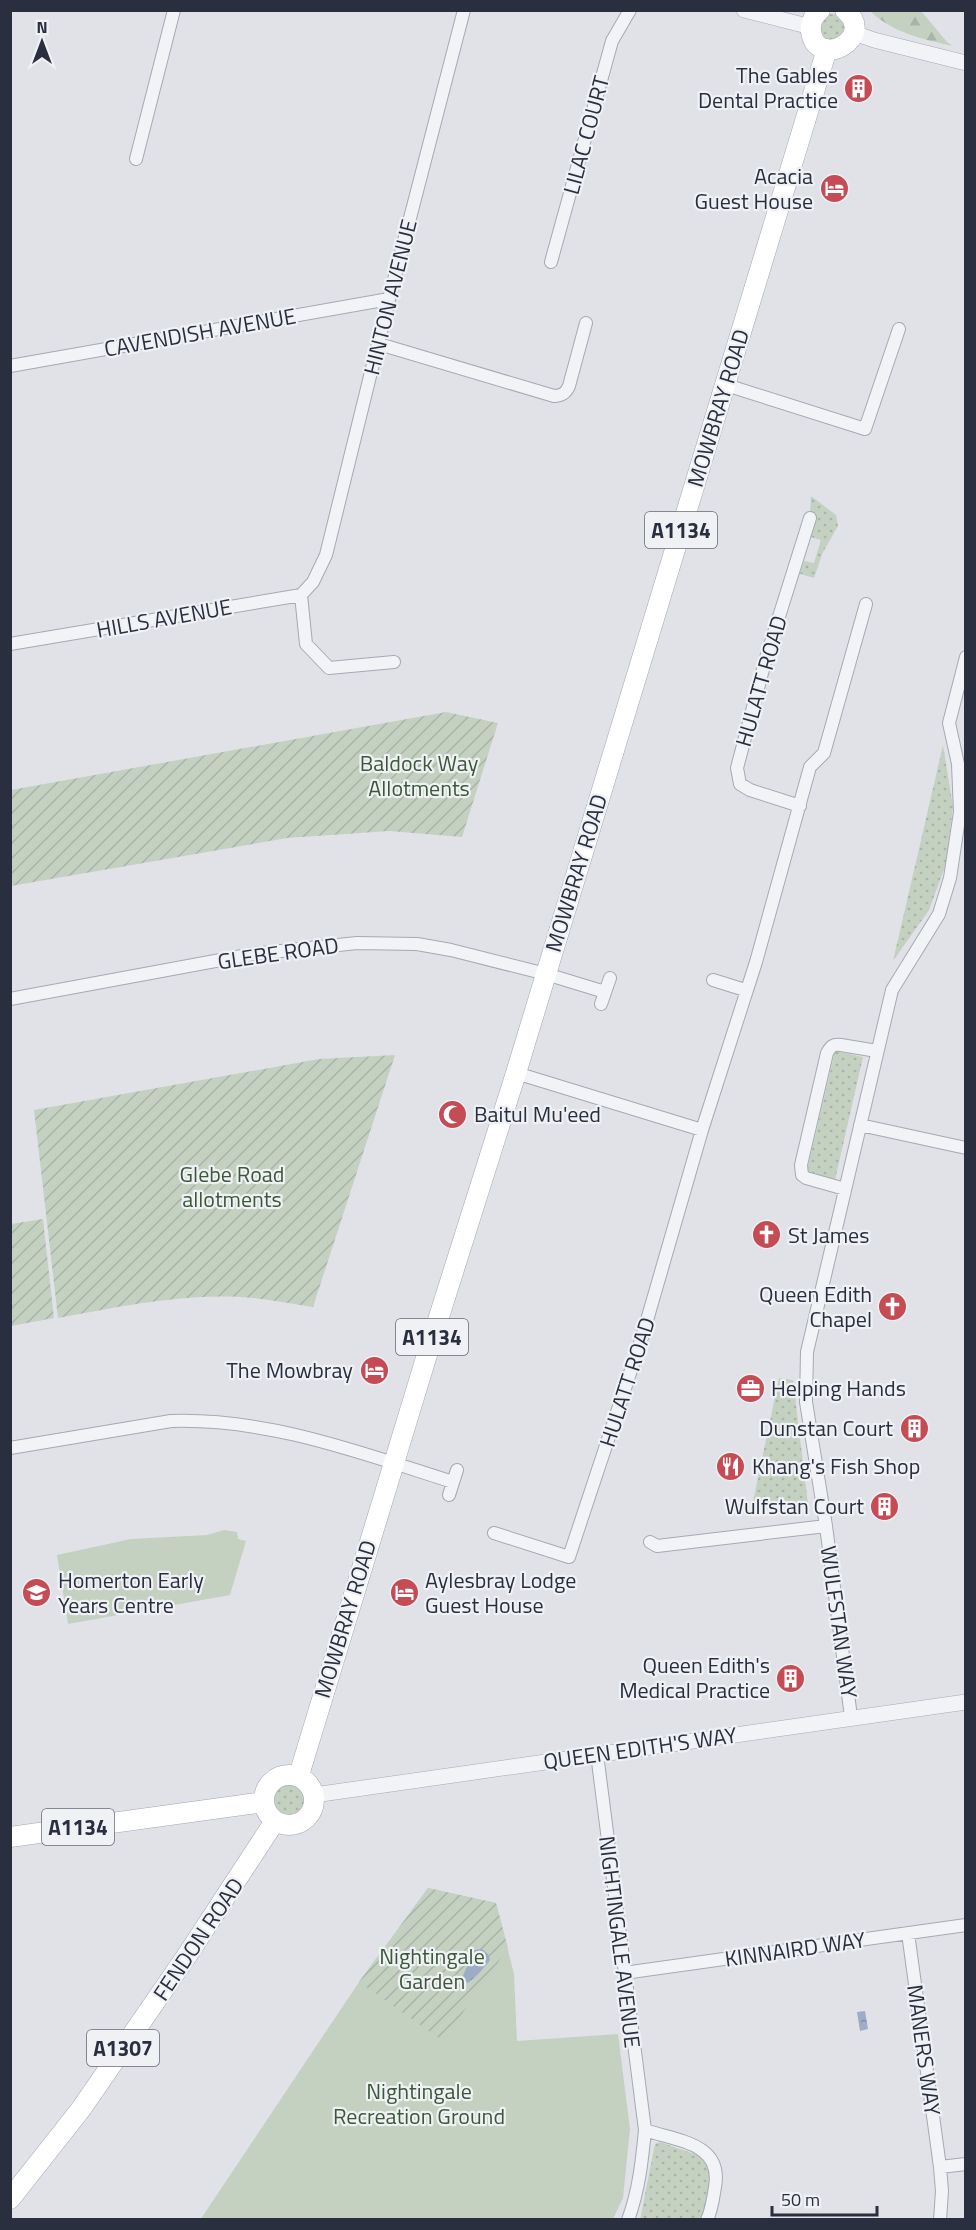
<svg xmlns="http://www.w3.org/2000/svg" width="976" height="2230" font-family="'Titillium Web',sans-serif">
<style>
.grass{fill:url(#grass-dots)}
.forest{fill:url(#forest-firs)}
.park{fill:#c4d1c1}
.garden{fill:url(#garden-furrows)}
.water{fill:url(#water-ripples)}
.lines{fill:none;stroke-linecap:round;stroke-linejoin:round}
.minor-casing{stroke:#a5a9b2;stroke-width:14}
.tertiary-casing{stroke:#a5a9b2;stroke-width:16}
.primary-casing{stroke:#a0a6b3;stroke-width:21}
.minor{stroke:#f2f3f6;stroke-width:12}
.tertiary{stroke:#f2f3f6;stroke-width:15}
.primary{stroke:#fff;stroke-width:20}
.labels{text-anchor:middle;dominant-baseline:central;stroke-width:4.5;stroke-linejoin:round;paint-order:stroke}
.shield{fill:#eff1f5;stroke:#646975;stroke-width:1.5}
.shield-label{font-size:21px;font-weight:bold;fill:#292f3e}
.poi-label{font-size:22px;fill:#292f3e;stroke:#eff1f5;text-anchor:end}
.street-label{font-size:22px;fill:#292f3e;stroke:#eff1f5}
.park-label{font-size:22px;fill:#3b5938;stroke:#eff1f5}
</style>
<defs>
<pattern id="grass-dots" width="8" height="8" patternUnits="userSpaceOnUse" patternTransform="scale(1.5)"><rect width="8" height="8" fill="#c4d1c1"/><path d="M2 2h.1M6 6h.1" fill="none" stroke="#a8b4a7" stroke-width="1.8" stroke-linecap="round"/></pattern>
<pattern id="forest-firs" width="22" height="20" patternUnits="userSpaceOnUse" patternTransform="scale(1.5)"><rect width="22" height="20" fill="#c4d1c1"/><path d="M5 1l3.5 6h-7zM16 11l3.5 6h-7z" fill="#a8b4a7"/></pattern>
<pattern id="garden-furrows" width="10" height="10" patternUnits="userSpaceOnUse" patternTransform="scale(1.5)"><rect width="10" height="10" fill="#c4d1c1"/><path d="M-1 1l2-2M0 10L10 0M9 11l2-2" fill="none" stroke="#a8b4a7"/></pattern>
<pattern id="water-ripples" width="26" height="14" patternUnits="userSpaceOnUse" patternTransform="scale(1.5)"><rect width="26" height="14" fill="#9dadc6"/><path d="M2 4q2-2 4 0t4 0M15 11q2-2 4 0t4 0" fill="none" stroke="#808da2"/></pattern>
</defs>
<rect width="100%" height="100%" fill="#e0e2e8"/>
<path class="grass" d="M820 27a13 13 0 1 1 26 0a13 13 0 1 1-26 0Z
M811,496L836,515L838,526L823,552L814,578L800,574L804,561L814,563L821,540L804,535L810,516Z
M943,745L953,807L946,864L929,910L893,961Z
M835,1051L863,1057L835,1180L807,1171Z
M779,1378L793,1380L808,1504L751,1511Z
M269 1800a20 20 0 1 1 40 0a20 20 0 1 1-40 0Z
M660,2142L703,2157L714,2170L705,2219L640,2220L655,2144Z"/>
<path class="forest" d="M870,11H921L947,42L953,46C922,39 893,33 870,11Z"/>
<path class="park" d="M224,1530L237,1532L238,1539L246,1541L230,1595L68,1624L57,1555L131,1539L207,1535Z
M428,1888L496,1903L514,1974L517,2041L618,2034L630,2129L623,2198L613,2219L200,2220L359,1982Z"/>
<path class="garden" d="M446,712L498,723L462,837L389,831L287,838L11,886V790Z
M395,1055L313,1307C289,1304 264,1298 240,1297C179,1294 118,1307 58,1318L34,1110L319,1059Z
M43,1219L54,1318L11,1326V1224Z
M428,1888L496,1903L508,1948L443,2041L359,1982Z"/>
<path class="water" d="M482,1949L488,1954L490,1960C485,1967 476,1977 468,1983L462,1978L474,1950Z
M865,2011L868,2029L860,2031L857,2012Z"/>
<g class="lines">
<defs>
<path id="minor" d="M136,159L174,10
M551,262L612,41L630,10
M379,344L554,396C562,396 566,393 569,386L586,323
M10,366L389,299
M726,385L865,429L899,329
M301,595L306,644L329,668L394,662
M10,644L301,595L313,582L326,555L389,299L464,10
M800,806L750,790L740,784L737,768L766,658L810,518
M713,980L745,990
M10,999L253,954L357,943L417,944L451,950L546,974L605,992
M601,1004L610,978
M516,1073L702,1130
M860,1125L966,1148
M845,1189L806,1178L802,1175L801,1165L827,1053C831,1046 833,1044 841,1045L877,1051
M10,1448L171,1421C269,1418 361,1453 453,1482
M449,1495L457,1470
M494,1533L569,1557L643,1334L702,1130L756,962L810,767L824,753L866,604
M650,1542L657,1546L826,1526
M851,1717L826,1526L806,1402L807,1352L892,990L939,914L950,878L960,812L958,764L949,723L966,657
M597,1754L645,2130C642,2161 639,2190 628,2220
M908,1933L940,2167L942,2191L940,2220
M624,1973L966,1925
M645,2130C677,2141 723,2143 715,2187C713,2199 712,2209 707,2220
M940,2167L966,2164"/>
<path id="tertiary" d="M744,10L811,27
M854,33L874,40L966,63
M314,1795L966,1702"/>
<path id="primary" d="M820,10C814,15 810,23 811,31C816,71 878,38 845,10
M264 1800a25 25 0 1 1 50 0a25 25 0 1 1-50 0Z
M299,1775L426,1358L516,1073L827,49
M10,1837L264,1802
M10,2199L81,2109L188,1954L275,1821"/>
</defs>
<use href="#minor" class="minor-casing"/>
<use href="#tertiary" class="tertiary-casing"/>
<use href="#primary" class="primary-casing"/>
<use href="#minor" class="minor"/>
<use href="#tertiary" class="tertiary"/>
<use href="#primary" class="primary"/>
</g>
<defs>
<symbol id="building-disc" viewBox="-11 -11 22 22"><circle r="9.5" fill="#c54c54" stroke="#eff1f5"/><path d="M-4-6H4V6H1V3H-1V6H-4ZM-2.5-4.3h1.7v1.8h-1.7ZM.8-4.3h1.7v1.8H.8ZM-2.5-1h1.7V.8h-1.7ZM.8-1h1.7V.8H.8Z" fill="#fff"/></symbol>
<symbol id="hotel-disc" viewBox="-11 -11 22 22"><circle r="9.5" fill="#c54c54" stroke="#eff1f5"/><path d="M-6-4.5h1.5V1H6V5H4.5V3h-9V5H-6ZM-4 0a1.8 1.8 0 1 1 3.6 0ZM.5 0V-2.5h3Q6-2.5 6 0Z" fill="#fff"/></symbol>
<symbol id="mosque-disc" viewBox="-11 -11 22 22"><circle r="9.5" fill="#c54c54" stroke="#eff1f5"/><path d="M3.5-4.9A6 6 0 1 0 3.5 4.9A5 5 0 1 1 3.5-4.9Z" fill="#fff"/></symbol>
<symbol id="church-disc" viewBox="-11 -11 22 22"><circle r="9.5" fill="#c54c54" stroke="#eff1f5"/><path d="M-1.2-6h2.4v3.5h3.3v2.4h-3.3V6h-2.4V-.1h-3.3v-2.4h3.3Z" fill="#fff"/></symbol>
<symbol id="office-disc" viewBox="-11 -11 22 22"><circle r="9.5" fill="#c54c54" stroke="#eff1f5"/><path d="M-6-3h4V-5.5h4V-3h4V5H-6ZM-1-4.5V-3h2v-1.5ZM-6 0V1H6V0Z" fill="#fff"/></symbol>
<symbol id="restaurant-disc" viewBox="-11 -11 22 22"><circle r="9.5" fill="#c54c54" stroke="#eff1f5"/><path d="M-5-6h1v4h1v-4h1v4h1v-4h1v5L-1.5 .5V6h-2V.5L-5-1ZM5-6V6H3V1.5H1.5Q1.5-4 5-6Z" fill="#fff"/></symbol>
<symbol id="school-disc" viewBox="-11 -11 22 22"><circle r="9.5" fill="#c54c54" stroke="#eff1f5"/><path d="M0-5L7-2L0 1L-7-2ZM-4 1L0 2.5L4 1V4Q0 6-4 4Z" fill="#fff"/></symbol>
</defs>
<g fill-rule="evenodd">
<use href="#building-disc" x="842" y="72" width="33" height="33"/>
<use href="#hotel-disc" x="818" y="172" width="33" height="33"/>
<use href="#mosque-disc" x="436" y="1098" width="33" height="33"/>
<use href="#church-disc" x="750" y="1218" width="33" height="33"/>
<use href="#church-disc" x="876" y="1290" width="33" height="33"/>
<use href="#hotel-disc" x="358" y="1354" width="33" height="33"/>
<use href="#office-disc" x="734" y="1372" width="33" height="33"/>
<use href="#building-disc" x="898" y="1412" width="33" height="33"/>
<use href="#restaurant-disc" x="714" y="1450" width="33" height="33"/>
<use href="#building-disc" x="868" y="1490" width="33" height="33"/>
<use href="#school-disc" x="20" y="1576" width="33" height="33"/>
<use href="#hotel-disc" x="388" y="1576" width="33" height="33"/>
<use href="#building-disc" x="774" y="1662" width="33" height="33"/>
</g>
<g class="labels">
<g class="shield">
<rect x="645" y="512" width="72" height="36" rx="4.5"/>
<rect x="396" y="1319" width="72" height="36" rx="4.5"/>
<rect x="42" y="1809" width="72" height="36" rx="4.5"/>
<rect x="87" y="2030" width="72" height="36" rx="4.5"/>
</g>
<g class="shield-label">
<text x="681" y="530">A1134</text>
<text x="432" y="1337">A1134</text>
<text x="78" y="1827">A1134</text>
<text x="123" y="2048">A1307</text>
</g>
<g class="poi-label">
<text x="838" y="75">The Gables<tspan x="838" dy="25">Dental Practice</tspan></text>
<text x="813" y="176">Acacia<tspan x="813" dy="25">Guest House</tspan></text>
<text x="474" y="1114" text-anchor="start">Baitul Mu'eed</text>
<text x="788" y="1235" text-anchor="start">St James</text>
<text x="872" y="1294">Queen Edith<tspan x="872" dy="25">Chapel</tspan></text>
<text x="353" y="1370">The Mowbray</text>
<text x="771" y="1388" text-anchor="start">Helping Hands</text>
<text x="893" y="1428">Dunstan Court</text>
<text x="752" y="1466" text-anchor="start">Khang's Fish Shop</text>
<text x="864" y="1506">Wulfstan Court</text>
<text x="58" y="1580" text-anchor="start">Homerton Early<tspan x="58" dy="25">Years Centre</tspan></text>
<text x="425" y="1580" text-anchor="start">Aylesbray Lodge<tspan x="425" dy="25">Guest House</tspan></text>
<text x="770" y="1665">Queen Edith's<tspan x="770" dy="25">Medical Practice</tspan></text>
</g>
<g class="street-label">
<text transform="translate(586 135) rotate(-75)">LILAC COURT</text>
<text transform="translate(390 297) rotate(-76)">HINTON AVENUE</text>
<text transform="translate(200 332) rotate(-10)">CAVENDISH AVENUE</text>
<text transform="translate(718 408) rotate(-73)">MOWBRAY ROAD</text>
<text transform="translate(164 618) rotate(-10)">HILLS AVENUE</text>
<text transform="translate(761 681) rotate(-74)">HULATT ROAD</text>
<text transform="translate(576 873) rotate(-73)">MOWBRAY ROAD</text>
<text transform="translate(278 953) rotate(-8)">GLEBE ROAD</text>
<text transform="translate(627 1382) rotate(-72)">HULATT ROAD</text>
<text transform="translate(345 1619) rotate(-73)">MOWBRAY ROAD</text>
<text transform="translate(839 1622) rotate(82)">WULFSTAN WAY</text>
<text transform="translate(640 1748) rotate(-8)">QUEEN EDITH'S WAY</text>
<text transform="translate(198 1939) rotate(-56)">FENDON ROAD</text>
<text transform="translate(620 1942) rotate(83)">NIGHTINGALE AVENUE</text>
<text transform="translate(795 1949) rotate(-8)">KINNAIRD WAY</text>
<text transform="translate(924 2050) rotate(82)">MANERS WAY</text>
</g>
<g class="park-label">
<text x="419" y="763">Baldock Way<tspan x="419" dy="25">Allotments</tspan></text>
<text x="232" y="1174">Glebe Road<tspan x="232" dy="25">allotments</tspan></text>
<text x="432" y="1956">Nightingale<tspan x="432" dy="25">Garden</tspan></text>
<text x="419" y="2091">Nightingale<tspan x="419" dy="25">Recreation Ground</tspan></text>
</g>
</g>
<rect width="976" height="2230" fill="none" stroke="#292f3e" stroke-width="24"/>
<g transform="translate(42 42)" stroke="#eff1f5" stroke-width="4.5" paint-order="stroke">
<path d="M0-4.5L10 22L0 15L-10 22Z" fill="#292f3e"/>
<text y="-9" font-size="16" font-weight="bold" text-anchor="middle" fill="#292f3e">N</text>
</g>
<path d="M772 2206v9h105v-9" fill="none" stroke="#292f3e" stroke-width="3"/>
<text x="781" y="2206" font-size="18" fill="#292f3e" stroke="#eff1f5" stroke-width="4.5" paint-order="stroke">50 m</text>
</svg>
